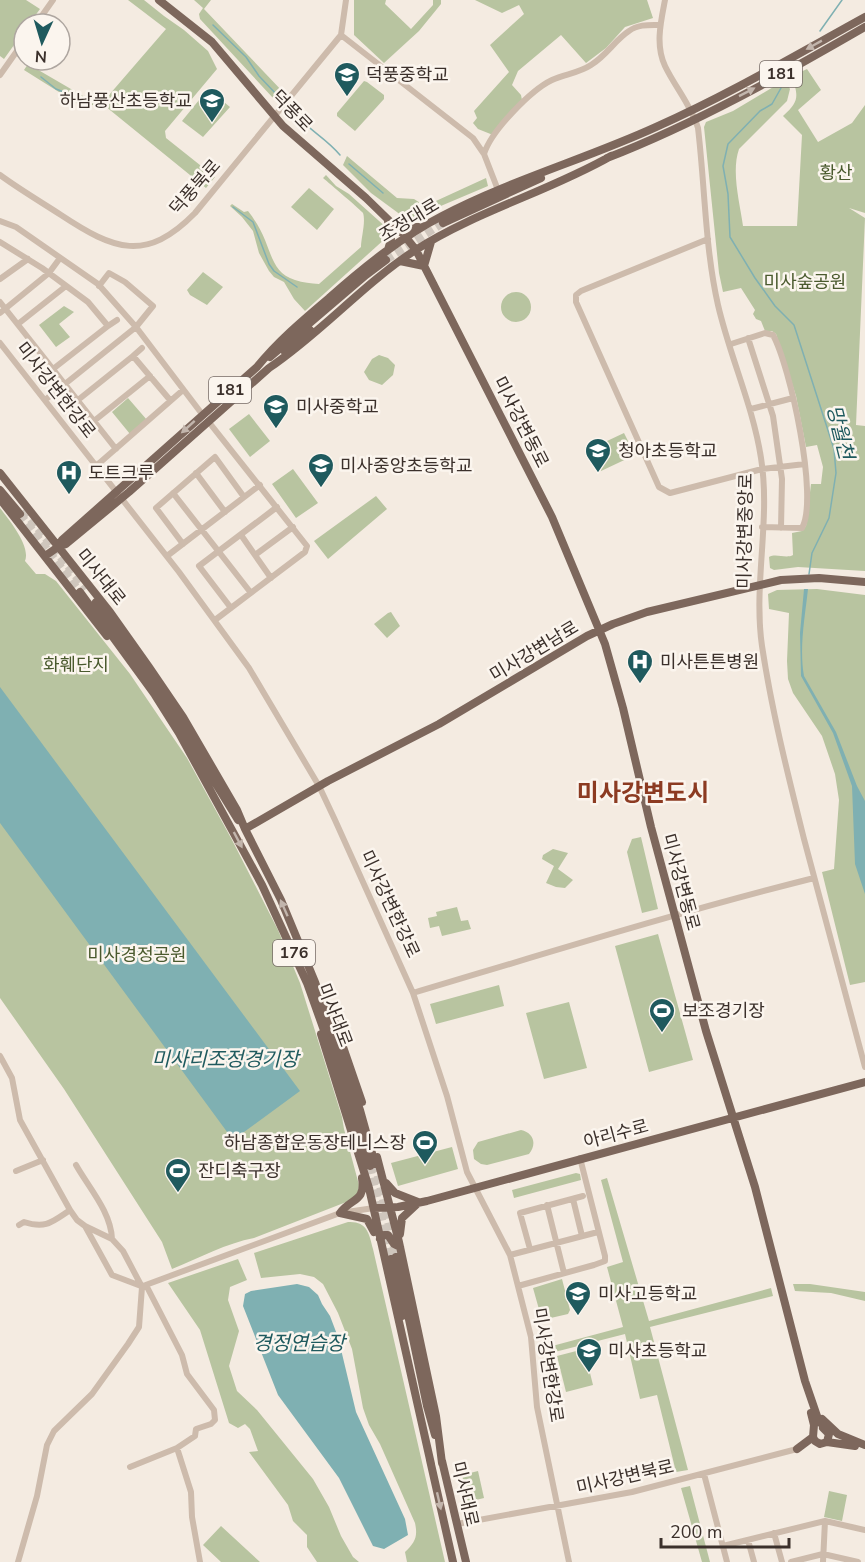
<svg xmlns="http://www.w3.org/2000/svg" width="865" height="1562" font-family="'Nunito Sans','Noto Sans KR',sans-serif">
<style>
.green{fill:#b8c4a0}
.water{fill:#7fb0b2}
.lines{fill:none;stroke-linecap:round;stroke-linejoin:round}
.stream{stroke:#7fb0b2;stroke-width:1.5}
.major-tunnel{stroke:#cfc6bd;stroke-width:8;stroke-dasharray:8 4;stroke-linecap:butt}
.minor{stroke:#cdbbac;stroke-width:6}
.major{stroke:#7d675c;stroke-width:8}
.oneway{fill:#c2b5ac}
.labels{text-anchor:middle;dominant-baseline:central;stroke-width:5;stroke-linejoin:round;paint-order:stroke}
.shield{fill:#fbf5ee;stroke:#756b66;stroke-width:1.5}
.shield-label{font-size:16px;font-weight:bold;fill:#3b302b}
.poi-label{font-size:18px;fill:#3b302b;stroke:#fbf5ee;text-anchor:start}
.street-label{font-size:18px;fill:#3b302b;stroke:#fbf5ee}
.park-label{font-size:18px;fill:#4a5a2e;stroke:#fbf5ee}
.water-label{font-size:20px;font-style:italic;fill:#1f5a5e;stroke:#fbf5ee}
.district-label{font-size:24px;font-weight:bold;fill:#8c3b22;stroke:#fbf5ee}
</style>
<rect width="100%" height="100%" fill="#f4ebe1"/>
<path class="green" d="M0,0H26L40,9L29,24H24V31L4,59L0,56Z
M128,0H144L164,16L184,30L208,51L217,69L165,131L166,138L215,177L206,188L105,106L78,104L24,70L28,64L83,96L109,95L166,29Z
M194,0H211L204,9L284,93L280,98H273L200,19L199,14L203,8Z
M354,0H386L385,4L411,29L433,5V0H441V4L419,31L384,63L354,35Z
M475,0H647L653,18L625,27L606,48L586,63L561,35L518,71L512,85L521,95L522,100L493,135L478,129L473,123L477,118L474,111L509,72L490,45L524,14L519,5L502,13Z
M807,69L821,90L798,110L818,142L852,123L865,105V213L849,208L865,218L856,425L865,426V571L798,567L774,570L770,568L769,557C776,553 786,559 793,555L792,533L802,531L806,526L811,484H821L823,467L817,445L806,447L796,396L776,334L772,331H765L761,321L756,319L753,314L755,310L741,288L723,292L719,273L704,127L706,122L733,111L785,80L790,89L787,101L739,149C731,172 740,203 743,226H797L802,135L783,116C800,101 798,96 792,76Z
M364,81L367,82L384,95V99L355,131L337,116V113Z
M208,89L230,107L203,137L182,121Z
M347,156L397,198L414,199L425,206L486,178L488,186L410,219L405,218L371,193L343,165Z
M326,175L336,186L349,194L388,229L387,237L305,311L294,299L284,282L274,277L269,271L259,253L253,231L242,217L230,206L232,204L244,212L248,211C255,220 261,230 265,240C272,257 275,274 295,280C303,283 311,283 319,284L361,247C361,238 366,222 363,213C362,211 329,183 323,178Z
M309,188L334,209L317,230L291,207Z
M203,272L223,287L207,305L190,295L187,290Z
M501 307a15 15 0 1 1 30 0a15 15 0 1 1-30 0Z
M64,306L74,312L59,324L70,337L56,347L39,325Z
M379,355L388,358L395,365L393,375L382,385L369,380L364,372L372,359Z
M128,398L147,420L130,434L112,412Z
M249,414L270,441L250,457L229,429Z
M624,433L635,455L601,471L590,449Z
M293,469L318,503L296,518L272,484Z
M376,496L387,509L328,559L314,541Z
M0,508C9,520 31,546 25,561L36,574H45L56,581L130,674L187,758L231,838L278,930L300,983L342,1117L344,1129L359,1185L358,1193L354,1199L254,1238C227,1243 199,1258 172,1269L162,1242L64,1089L0,998Z
M817,589L865,595V982L850,985L822,872L834,869L839,800L835,774L822,736L793,693L788,679L787,661L789,613L769,609L768,594L777,590Z
M391,612L400,626L387,638L374,624L388,613Z
M641,837L658,909L642,913L627,852L632,839Z
M553,849L568,853L558,869L573,880L565,888L556,887L546,883L554,866L542,859L543,855Z
M457,907L461,921L468,920L471,929L442,936L439,926L430,928L428,918L437,916L436,912Z
M658,934L693,1060L649,1072L615,946Z
M499,985L504,1006L436,1024L430,1004Z
M569,1002L587,1068L544,1079L526,1013Z
M521,1130C534,1133 537,1144 529,1154L487,1165L481,1164L474,1159L473,1150L478,1142Z
M452,1147L458,1169L398,1186L391,1163Z
M576,1173L580,1174L581,1180L514,1198L512,1190Z
M607,1178L649,1321L771,1288L773,1296L650,1327L688,1470L676,1472L657,1395L640,1399L625,1334L543,1355L541,1349L623,1327L607,1267L623,1262L601,1180Z
M348,1222C367,1221 369,1233 373,1249L445,1562H407L405,1552C415,1542 418,1537 415,1523L380,1444L369,1425L363,1408L352,1349L338,1313L323,1284L314,1277L300,1274L261,1278L254,1253Z
M238,1259L247,1280L230,1287L228,1300L239,1331L229,1366L237,1391L257,1410L313,1479L329,1507L341,1536L353,1557L359,1562H317L307,1547V1535L293,1521L288,1505L249,1452L258,1451L250,1429L245,1424L238,1428L229,1423L200,1330L168,1283Z
M562,1279L570,1310L568,1314L542,1320L533,1288Z
M810,1284L865,1292V1301L831,1293L795,1291L793,1284Z
M584,1349L593,1385L566,1392L557,1356Z
M478,1471L484,1498L468,1502L462,1475Z
M690,1486L710,1562H702L681,1488Z
M829,1491L847,1495L842,1521L824,1517Z
M221,1526L260,1562H221L203,1545Z"/>
<path class="water" d="M804,589H808C805,617 799,648 804,676L836,732L857,786L865,801V894L855,864L852,786L833,733L801,676L800,633Z
M0,687L300,1091L233,1140L0,823Z
M297,1284L309,1287L318,1295L322,1304L330,1316L338,1337L356,1412L405,1519L408,1535L384,1549L373,1546L339,1478L278,1395L243,1306L245,1294L251,1291Z"/>
<g class="lines">
<path class="stream" d="M213,25L246,57L259,76L278,96
M820,31L842,0
M41,77L56,89L82,99L102,96L116,103
M781,88L772,104L760,111L728,144L723,166L728,194L730,237L755,278L775,306L794,325L834,449L836,473L829,518L812,553L809,574
M295,114C309,130 327,139 340,155
M349,164L383,193
M233,207L253,222L269,264L274,271L297,287"/>
<path class="major-tunnel" d="M386,260L443,223
M23,510L86,589
M20,514L80,592
M375,1164L396,1257
M370,1166L391,1259"/>
<path class="minor" d="M665,0C661,21 655,45 665,66C675,87 691,105 698,128C705,187 705,248 718,305C730,357 753,406 761,458C771,520 753,584 762,646C772,712 788,775 804,839C824,915 845,991 865,1067
M36,24L53,0
M341,35L473,138L484,154L498,190
M0,75L24,41
M484,154C491,131 531,90 552,80C565,74 579,73 591,65C607,55 615,40 629,31C638,24 650,25 660,25
M0,175C19,189 41,202 61,215C114,250 146,263 195,213L341,35L346,0
M0,221L16,227L98,284L136,327L202,414
M708,239L581,291L576,295V302L659,487L670,493L762,469L805,464
M0,242L42,268L88,302L108,326L53,369
M0,279L28,259
M0,302L116,449
M0,313L49,273L60,258
M18,324L66,286
M108,326L117,320
M748,338L773,416L782,479L781,528
M0,343L179,572L249,668L319,786L335,820L413,993L447,1096L467,1172L510,1255L531,1337L537,1407L569,1562
M731,344L765,333L773,335C790,366 819,498 802,528L762,527
M133,356L142,348
M45,400L136,327L153,306L125,282L109,273L99,286
M78,400L133,356L170,400
M751,409L793,398
M94,421L150,376
M208,421L307,546L305,552L215,620
M96,466L183,390
M196,473L225,512
M173,493L251,593
M241,535L271,578
M183,544L156,508L215,457L244,497
M255,555L293,527
M167,556L260,485
M231,608L199,566L277,507
M413,993C547,953 679,912 814,878
M0,1056L12,1078L20,1120L70,1210L77,1220L85,1226L112,1239L123,1251L142,1287L139,1327L128,1344L92,1394L54,1431L47,1445L37,1496L18,1562
M76,1165C89,1188 111,1212 112,1239
M16,1171L43,1160
M573,1199L582,1236
M547,1205L564,1273
M19,1225L24,1222C46,1229 52,1222 70,1210
M85,1226L112,1275L141,1286
M530,1249L520,1213L583,1196
M510,1255L598,1232
M143,1286L340,1213L374,1208
M518,1286L594,1265L605,1261V1256L580,1158
M177,1448L191,1492L192,1517L200,1562
M130,1467L177,1448L195,1436L196,1429L211,1424L215,1420L214,1410L187,1374L182,1355L146,1285
M704,1474L727,1562
M457,1524L632,1492L797,1449
M774,1533L782,1562
M748,1540L754,1562
M723,1546L825,1521L865,1530
M791,1562L823,1554L858,1562
M823,1562L825,1521"/>
<path class="major" d="M159,0L212,42L283,126L366,198L404,235L416,250L552,517L605,644L623,708L651,827L706,1031L755,1187L805,1381L817,1416L824,1428
M607,158C697,123 782,75 865,27
M388,221L391,239L388,250
M443,223L541,178
M394,224L411,227H421
M400,261L424,266L431,242
M285,352L310,330
M270,357L366,275L386,260
M0,473L110,612L149,667L183,717L237,810L245,829L281,900L315,982L360,1110L375,1164
M0,490L20,514
M0,499L107,636
M58,547L62,540L257,367C278,341 303,320 329,298C364,267 401,237 442,216C511,180 586,159 656,127C728,95 796,55 865,17
M45,556L58,547L66,544L129,492L269,368C321,333 362,285 414,251C476,211 548,192 611,156
M80,592L155,695L179,733L262,885L307,983L354,1114L370,1166
M96,602L159,691L238,820
M245,829L328,781L439,724L587,636L613,624L647,612L781,580L819,578L865,582
M331,1012L362,1102
M321,1034L369,1188L431,1464
M377,1157L399,1242L436,1416L442,1463
M362,1178C366,1202 351,1198 340,1213L367,1219L374,1232
M386,1183L395,1193L418,1202
M374,1208L398,1207L427,1201L865,1082
M400,1234L402,1218L418,1203
M380,1239L384,1235H388L394,1244L400,1247
M396,1257L427,1406L435,1435
M391,1259L402,1316
M822,1419L838,1434L865,1445
M813,1437L815,1441L820,1444L827,1442L829,1434L823,1428
M827,1442L855,1446
M797,1449L813,1437L814,1425L811,1413
M430,1460L453,1562
M442,1461L466,1562"/>
</g>
<defs><path id="oneway-solid" d="M-6-.8H1V-3.2L6.5 0L1 3.2V.8H-6Z" transform="scale(1.5)"/></defs>
<g class="oneway">
<use href="#oneway-solid" transform="translate(814 45) rotate(151)"/>
<use href="#oneway-solid" transform="translate(747 92) rotate(-27)"/>
<use href="#oneway-solid" transform="translate(188 427) rotate(138)"/>
<use href="#oneway-solid" transform="translate(238 840) rotate(62)"/>
<use href="#oneway-solid" transform="translate(284 908) rotate(-114)"/>
<use href="#oneway-solid" transform="translate(439 1501) rotate(77)"/>
</g>
<defs>
<symbol id="school-pin" viewBox="-11 -11 22 30"><path d="M0 17L-7.5 6A9.5 9.5 0 1 1 7.5 6Z" fill="#1f5a5e" stroke="#fbf5ee"/><path d="M0-5L7-2L0 1L-7-2ZM-4 1L0 2.5L4 1V4Q0 6-4 4Z" fill="#fff"/></symbol>
<symbol id="hospital-pin" viewBox="-11 -11 22 30"><path d="M0 17L-7.5 6A9.5 9.5 0 1 1 7.5 6Z" fill="#1f5a5e" stroke="#fbf5ee"/><path d="M-5-5h3v3.5h4V-5h3V5h-3V1.5h-4V5h-3Z" fill="#fff"/></symbol>
<symbol id="stadium-pin" viewBox="-11 -11 22 30"><path d="M0 17L-7.5 6A9.5 9.5 0 1 1 7.5 6Z" fill="#1f5a5e" stroke="#fbf5ee"/><path d="M0-5a6.5 5 0 1 0 0 10a6.5 5 0 1 0 0-10ZM-3.5-1.8h7v3.6h-7Z" fill="#fff"/></symbol>
</defs>
<g fill-rule="evenodd">
<use href="#school-pin" x="332" y="60" width="30" height="40"/>
<use href="#school-pin" x="197" y="86" width="30" height="40"/>
<use href="#school-pin" x="261" y="392" width="30" height="40"/>
<use href="#school-pin" x="583" y="436" width="30" height="40"/>
<use href="#school-pin" x="306" y="451" width="30" height="40"/>
<use href="#hospital-pin" x="54" y="458" width="30" height="40"/>
<use href="#hospital-pin" x="625" y="647" width="30" height="40"/>
<use href="#stadium-pin" x="647" y="996" width="30" height="40"/>
<use href="#stadium-pin" x="410" y="1128" width="30" height="40"/>
<use href="#stadium-pin" x="163" y="1156" width="30" height="40"/>
<use href="#school-pin" x="563" y="1279" width="30" height="40"/>
<use href="#school-pin" x="574" y="1336" width="30" height="40"/>
</g>
<g class="labels">
<g class="shield">
<rect x="760" y="61" width="42" height="26" rx="4.5"/>
<rect x="209" y="377" width="42" height="26" rx="4.5"/>
<rect x="273" y="940" width="42" height="26" rx="4.5"/>
</g>
<g class="shield-label">
<text x="781" y="74">181</text>
<text x="230" y="390">181</text>
<text x="294" y="953">176</text>
</g>
<g class="poi-label">
<text x="366" y="75">덕풍중학교</text>
<text x="192" y="101" text-anchor="end">하남풍산초등학교</text>
<text x="296" y="407">미사중학교</text>
<text x="618" y="451">청아초등학교</text>
<text x="340" y="466">미사중앙초등학교</text>
<text x="88" y="473">도트크루</text>
<text x="660" y="662">미사튼튼병원</text>
<text x="682" y="1011">보조경기장</text>
<text x="406" y="1143" text-anchor="end">하남종합운동장테니스장</text>
<text x="198" y="1171">잔디축구장</text>
<text x="598" y="1294">미사고등학교</text>
<text x="608" y="1351">미사초등학교</text>
</g>
<g class="street-label">
<text transform="translate(292 111) rotate(46)">덕풍로</text>
<text transform="translate(195 187) rotate(-49)">덕풍북로</text>
<text transform="translate(409 220) rotate(-31)">조정대로</text>
<text transform="translate(56 390) rotate(52)">미사강변한강로</text>
<text transform="translate(521 422) rotate(63)">미사강변동로</text>
<text transform="translate(745 531) rotate(-89)">미사강변중앙로</text>
<text transform="translate(101 577) rotate(51)">미사대로</text>
<text transform="translate(534 651) rotate(-31)">미사강변남로</text>
<text transform="translate(681 882) rotate(75)">미사강변동로</text>
<text transform="translate(390 904) rotate(65)">미사강변한강로</text>
<text transform="translate(335 1015) rotate(69)">미사대로</text>
<text transform="translate(616 1134) rotate(-15)">아리수로</text>
<text transform="translate(548 1365) rotate(81)">미사강변한강로</text>
<text transform="translate(625 1477) rotate(-13)">미사강변북로</text>
<text transform="translate(465 1494) rotate(77)">미사대로</text>
</g>
<g class="park-label">
<text x="836" y="173">황산</text>
<text x="805" y="282">미사숲공원</text>
<text x="76" y="665">화훼단지</text>
<text x="137" y="955">미사경정공원</text>
</g>
<g class="water-label">
<text transform="translate(840 432) rotate(76)">망월천</text>
<text x="225" y="1059">미사리조정경기장</text>
<text x="299" y="1343">경정연습장</text>
</g>
<g class="district-label">
<text x="643" y="793">미사강변도시</text>
</g>
</g>
<g transform="translate(42 42) rotate(184)"><circle r="28" fill="#fbf5ee" stroke="#aea6a0" stroke-width="1.5"/>
<path d="M0-4.5L10 22L0 15L-10 22Z" fill="#1f5a5e"/>
<text y="-9" font-size="16" font-weight="bold" text-anchor="middle" fill="#3b302b">N</text>
</g>
<path d="M661 1538v9h128v-9" fill="none" stroke="#3b302b" stroke-width="3"/>
<text x="670" y="1538" font-size="18" fill="#3b302b" stroke="#fbf5ee" stroke-width="4.5" paint-order="stroke">200 m</text>
</svg>
